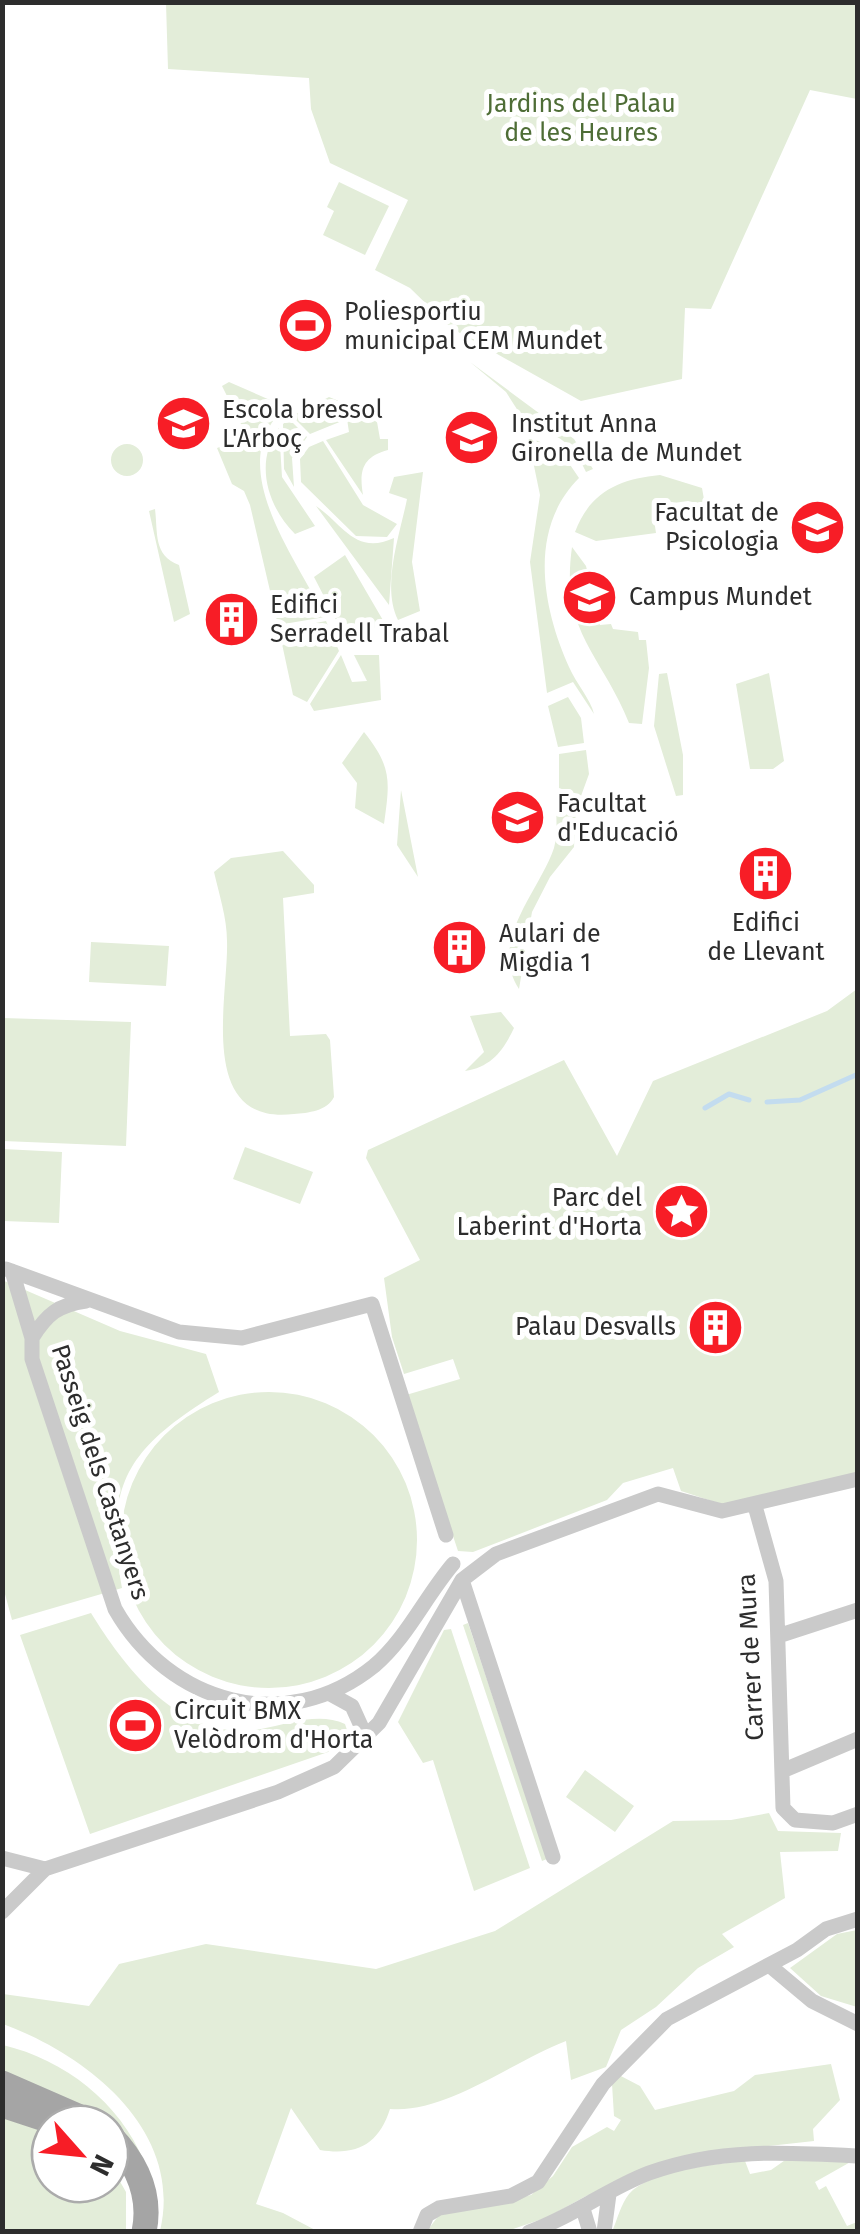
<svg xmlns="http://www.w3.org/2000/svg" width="860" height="2234" font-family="'Fira Sans',sans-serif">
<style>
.green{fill:#e3edd9}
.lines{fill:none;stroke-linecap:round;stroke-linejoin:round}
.stream{stroke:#c3dcef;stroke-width:5}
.minor{stroke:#cacaca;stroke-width:15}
.primary{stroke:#a5a5a5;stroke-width:25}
.labels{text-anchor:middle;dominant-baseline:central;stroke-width:10;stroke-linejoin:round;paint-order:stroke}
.park-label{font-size:25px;fill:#4e6d36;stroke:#fff}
.poi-label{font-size:25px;fill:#2d2d2d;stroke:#fff;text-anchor:start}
.street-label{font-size:25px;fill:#2d2d2d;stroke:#fff}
</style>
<rect width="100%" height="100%" fill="#fff"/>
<path class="green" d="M166,3H857V99L810,90L711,309L685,308L682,379L581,401L451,328L410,288L375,270L408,200L330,163L311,109L309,78L168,69Z
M339,182L389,206L365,255L323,235L334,211L327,207Z
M470,362L574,439L593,469L586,472C575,447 558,431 529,428L506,392Z
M229,382L286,407C221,463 295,556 325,617L278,625L250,505L244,491L232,484L217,448L234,442L243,428L222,386Z
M329,397L376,416L380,439H388V450C362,457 359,471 363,495L326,440L349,432L347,419L310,434L292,416Z
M289,419L307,437L292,458L294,487L284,469L283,424Z
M279,428L282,477L315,526L295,534C267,506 254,462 279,428Z
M528,437L560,450L579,478C527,530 543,609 569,667C576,683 591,700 594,714L573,682L547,693L530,562L540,495Z
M323,441L363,505L397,524L387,537L356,536L301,482L300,459L309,447Z
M111 460a16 16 0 1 1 32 0a16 16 0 1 1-32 0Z
M423,472L412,562L420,611L398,620C381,586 400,534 407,499L389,493L394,477Z
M660,475L702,488L705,505L688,501L652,506L656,533L596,541L575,532C590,492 619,479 660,475Z
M316,506C342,523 355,556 394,538L389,605Z
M155,509C158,533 153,555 179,565L190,614L174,622L149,511Z
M572,547L586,566L600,625L611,624L613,629L638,632L639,640H646L649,668L642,724L629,723C601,653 560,633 572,547Z
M345,555L384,622L348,643L314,577Z
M326,621L339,651L307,702L293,695L279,630Z
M341,655L352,682L367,681L354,655H379L381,700L314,711L310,704Z
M667,673L683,755V795L676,796L654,726L659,674Z
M769,673L784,761L773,769H750L736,684Z
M568,697L581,718L584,743L558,747L548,706Z
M364,732C392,767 390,781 384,824L355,808L357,783L342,763Z
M586,750L589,774L581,796L559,788V754Z
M401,790L418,877L397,845Z
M556,800L576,807L574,847L550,877L532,912L519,989C488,941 539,892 554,848C558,833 556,815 556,800Z
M283,851L314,885V893L283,898L290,1036L326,1034L330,1040L334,1097C327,1111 308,1113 294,1114C195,1126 229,996 227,941C227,918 219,894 214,872L231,858Z
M91,942L169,946L166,986L89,982Z
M857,989V1473L724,1505L681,1491L673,1468L623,1483L607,1500L473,1552L458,1551L406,1395L460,1379L453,1359L404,1374L392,1337L384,1278L420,1260L366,1158L368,1150L564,1060L617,1156L653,1081L827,1011Z
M501,1012L514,1028C503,1051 491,1067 465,1071L484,1052L470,1016Z
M3,1018L131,1022L126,1146L3,1141Z
M245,1147L313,1172L300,1204L233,1179Z
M3,1149L62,1152L59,1223L3,1221Z
M2,1280L120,1331L206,1354L219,1392C130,1447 103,1481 122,1588L12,1620L2,1583Z
M121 1540a148 148 0 1 1 296 0a148 148 0 1 1-296 0Z
M91,1613C127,1671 182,1743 261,1729C288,1724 319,1712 345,1724L349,1736L331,1751L90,1834L20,1635Z
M468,1623L547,1859L542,1861L463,1625Z
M451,1629L530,1868L474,1891L433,1760L423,1763L398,1722L444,1630Z
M585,1770L634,1806L615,1832L566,1797Z
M769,1813L778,1831L841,1833L838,1851L780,1852L785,1898L722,1934L734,1947L698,1968L656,2007L621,2030L606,2067L571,2080L566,2041C515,2060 446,2114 390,2109C379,2144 357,2156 320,2150L291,2108L256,2204L283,2213L317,2231H160C184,2130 87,2055 3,2024V1994L89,2006L119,1964L206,1944L376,1969L495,1931L673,1821L731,1820Z
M857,1930V2007L821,1996L790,1968L837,1934Z
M3,2045C65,2060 119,2102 144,2161L3,2075Z
M831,2064L840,2100L813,2129L814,2141L751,2148L586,2196L548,2217L507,2231H427L439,2215L531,2195L553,2176L572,2147L607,2127L614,2131L621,2120L614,2116L612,2084L617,2074L640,2086L655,2110L734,2091L755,2075Z
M2,2115L50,2129V2184H110V2164L126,2192V2231H3Z
M791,2156L854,2160L815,2182L819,2190L826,2186L847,2226L857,2222V2231L612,2232C617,2220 621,2204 629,2194C649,2171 714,2164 745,2161L750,2174L771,2170Z"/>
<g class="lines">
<path class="stream" d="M767,1102L800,1100L858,1074
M705,1108L729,1094L749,1100"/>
<path class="minor" d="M6,1269L179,1332L242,1338L372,1304L446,1535
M12,1271L32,1338V1359L115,1609C169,1704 286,1737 374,1666C407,1638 425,1597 453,1564
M32,1338C47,1314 58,1305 86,1301
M755,1506L776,1581L783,1808L795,1820L833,1823L858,1814
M462,1580L553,1857
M778,1636L858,1610
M332,1695L352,1706L366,1737
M782,1771L858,1739
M2,1858L45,1869L278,1792L334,1767L379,1723L462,1580L496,1554L658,1494L722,1511L858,1479
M2,1912L45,1869
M769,1965L812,2001L858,2024
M583,2209L590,2232
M420,2232L427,2215L439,2208L511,2196L538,2182L603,2084L667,2019L797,1950L826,1929L858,1919
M529,2232C572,2217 607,2189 649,2173C718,2148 786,2152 858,2156
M604,2232L609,2194"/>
<path class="primary" d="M2,2083L96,2124
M2,2105L60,2124
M110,2135C136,2162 152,2194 144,2232"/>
</g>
<defs>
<symbol id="stadium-disc" viewBox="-11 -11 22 22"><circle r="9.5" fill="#f71d26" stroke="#fff"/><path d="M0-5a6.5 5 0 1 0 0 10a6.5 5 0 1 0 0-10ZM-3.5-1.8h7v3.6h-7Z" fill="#fff"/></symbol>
<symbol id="school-disc" viewBox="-11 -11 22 22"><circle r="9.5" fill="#f71d26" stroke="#fff"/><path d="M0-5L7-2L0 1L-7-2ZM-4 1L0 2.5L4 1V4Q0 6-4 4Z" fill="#fff"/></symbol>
<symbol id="university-disc" viewBox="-11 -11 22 22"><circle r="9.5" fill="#f71d26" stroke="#fff"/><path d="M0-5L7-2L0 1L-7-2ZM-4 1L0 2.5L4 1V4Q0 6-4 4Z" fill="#fff"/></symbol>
<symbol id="building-disc" viewBox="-11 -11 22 22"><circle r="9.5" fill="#f71d26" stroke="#fff"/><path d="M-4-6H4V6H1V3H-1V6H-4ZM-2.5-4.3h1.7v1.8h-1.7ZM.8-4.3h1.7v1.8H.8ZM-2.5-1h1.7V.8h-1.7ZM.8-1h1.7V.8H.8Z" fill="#fff"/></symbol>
<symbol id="sight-disc" viewBox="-11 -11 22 22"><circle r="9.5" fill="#f71d26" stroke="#fff"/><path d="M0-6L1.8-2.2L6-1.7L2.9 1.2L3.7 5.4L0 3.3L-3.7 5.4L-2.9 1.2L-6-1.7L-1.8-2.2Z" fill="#fff"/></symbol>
</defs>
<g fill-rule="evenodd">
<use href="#stadium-disc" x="274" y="294" width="63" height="63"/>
<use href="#school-disc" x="152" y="392" width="63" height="63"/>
<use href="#school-disc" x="440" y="406" width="63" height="63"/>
<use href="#university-disc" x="786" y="496" width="63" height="63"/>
<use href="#university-disc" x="558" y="566" width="63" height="63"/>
<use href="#building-disc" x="200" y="588" width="63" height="63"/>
<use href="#university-disc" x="486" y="786" width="63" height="63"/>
<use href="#building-disc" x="734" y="842" width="63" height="63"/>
<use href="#building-disc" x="428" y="916" width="63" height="63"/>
<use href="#sight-disc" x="650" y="1180" width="63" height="63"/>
<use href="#building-disc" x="684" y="1296" width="63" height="63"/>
<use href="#stadium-disc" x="104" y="1694" width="63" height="63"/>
</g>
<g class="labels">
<g class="park-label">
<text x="581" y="104">Jardins del Palau<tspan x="581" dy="29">de les Heures</tspan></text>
</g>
<g class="poi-label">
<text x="344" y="312">Poliesportiu<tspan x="344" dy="29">municipal CEM Mundet</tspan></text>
<text x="222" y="410">Escola bressol<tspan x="222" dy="29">L'Arboç</tspan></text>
<text x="511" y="424">Institut Anna<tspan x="511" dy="29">Gironella de Mundet</tspan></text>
<text x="779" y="513" text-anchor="end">Facultat de<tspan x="779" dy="29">Psicologia</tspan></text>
<text x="629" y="597">Campus Mundet</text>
<text x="270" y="605">Edifici<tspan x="270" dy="29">Serradell Trabal</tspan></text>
<text x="557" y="804">Facultat<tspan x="557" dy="29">d'Educació</tspan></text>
<text x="766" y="923" text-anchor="middle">Edifici<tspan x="766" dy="29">de Llevant</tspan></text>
<text x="499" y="934">Aulari de<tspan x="499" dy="29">Migdia 1</tspan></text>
<text x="642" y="1198" text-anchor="end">Parc del<tspan x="642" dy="29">Laberint d'Horta</tspan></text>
<text x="676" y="1327" text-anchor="end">Palau Desvalls</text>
<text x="174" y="1711">Circuit BMX<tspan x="174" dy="29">Velòdrom d'Horta</tspan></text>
</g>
<g class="street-label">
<text transform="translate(100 1472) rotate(72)">Passeig dels Castanyers</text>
<text transform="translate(751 1657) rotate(-93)">Carrer de Mura</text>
</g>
</g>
<rect width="860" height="2234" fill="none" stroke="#2d2d2d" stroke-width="10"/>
<g transform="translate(80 2154) rotate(117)"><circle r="48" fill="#ffffff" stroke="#ababab" stroke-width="2.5"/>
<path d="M0-8L18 38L0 25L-18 38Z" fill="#f71d26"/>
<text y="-15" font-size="28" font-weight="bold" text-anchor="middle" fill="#2d2d2d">N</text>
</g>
</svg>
